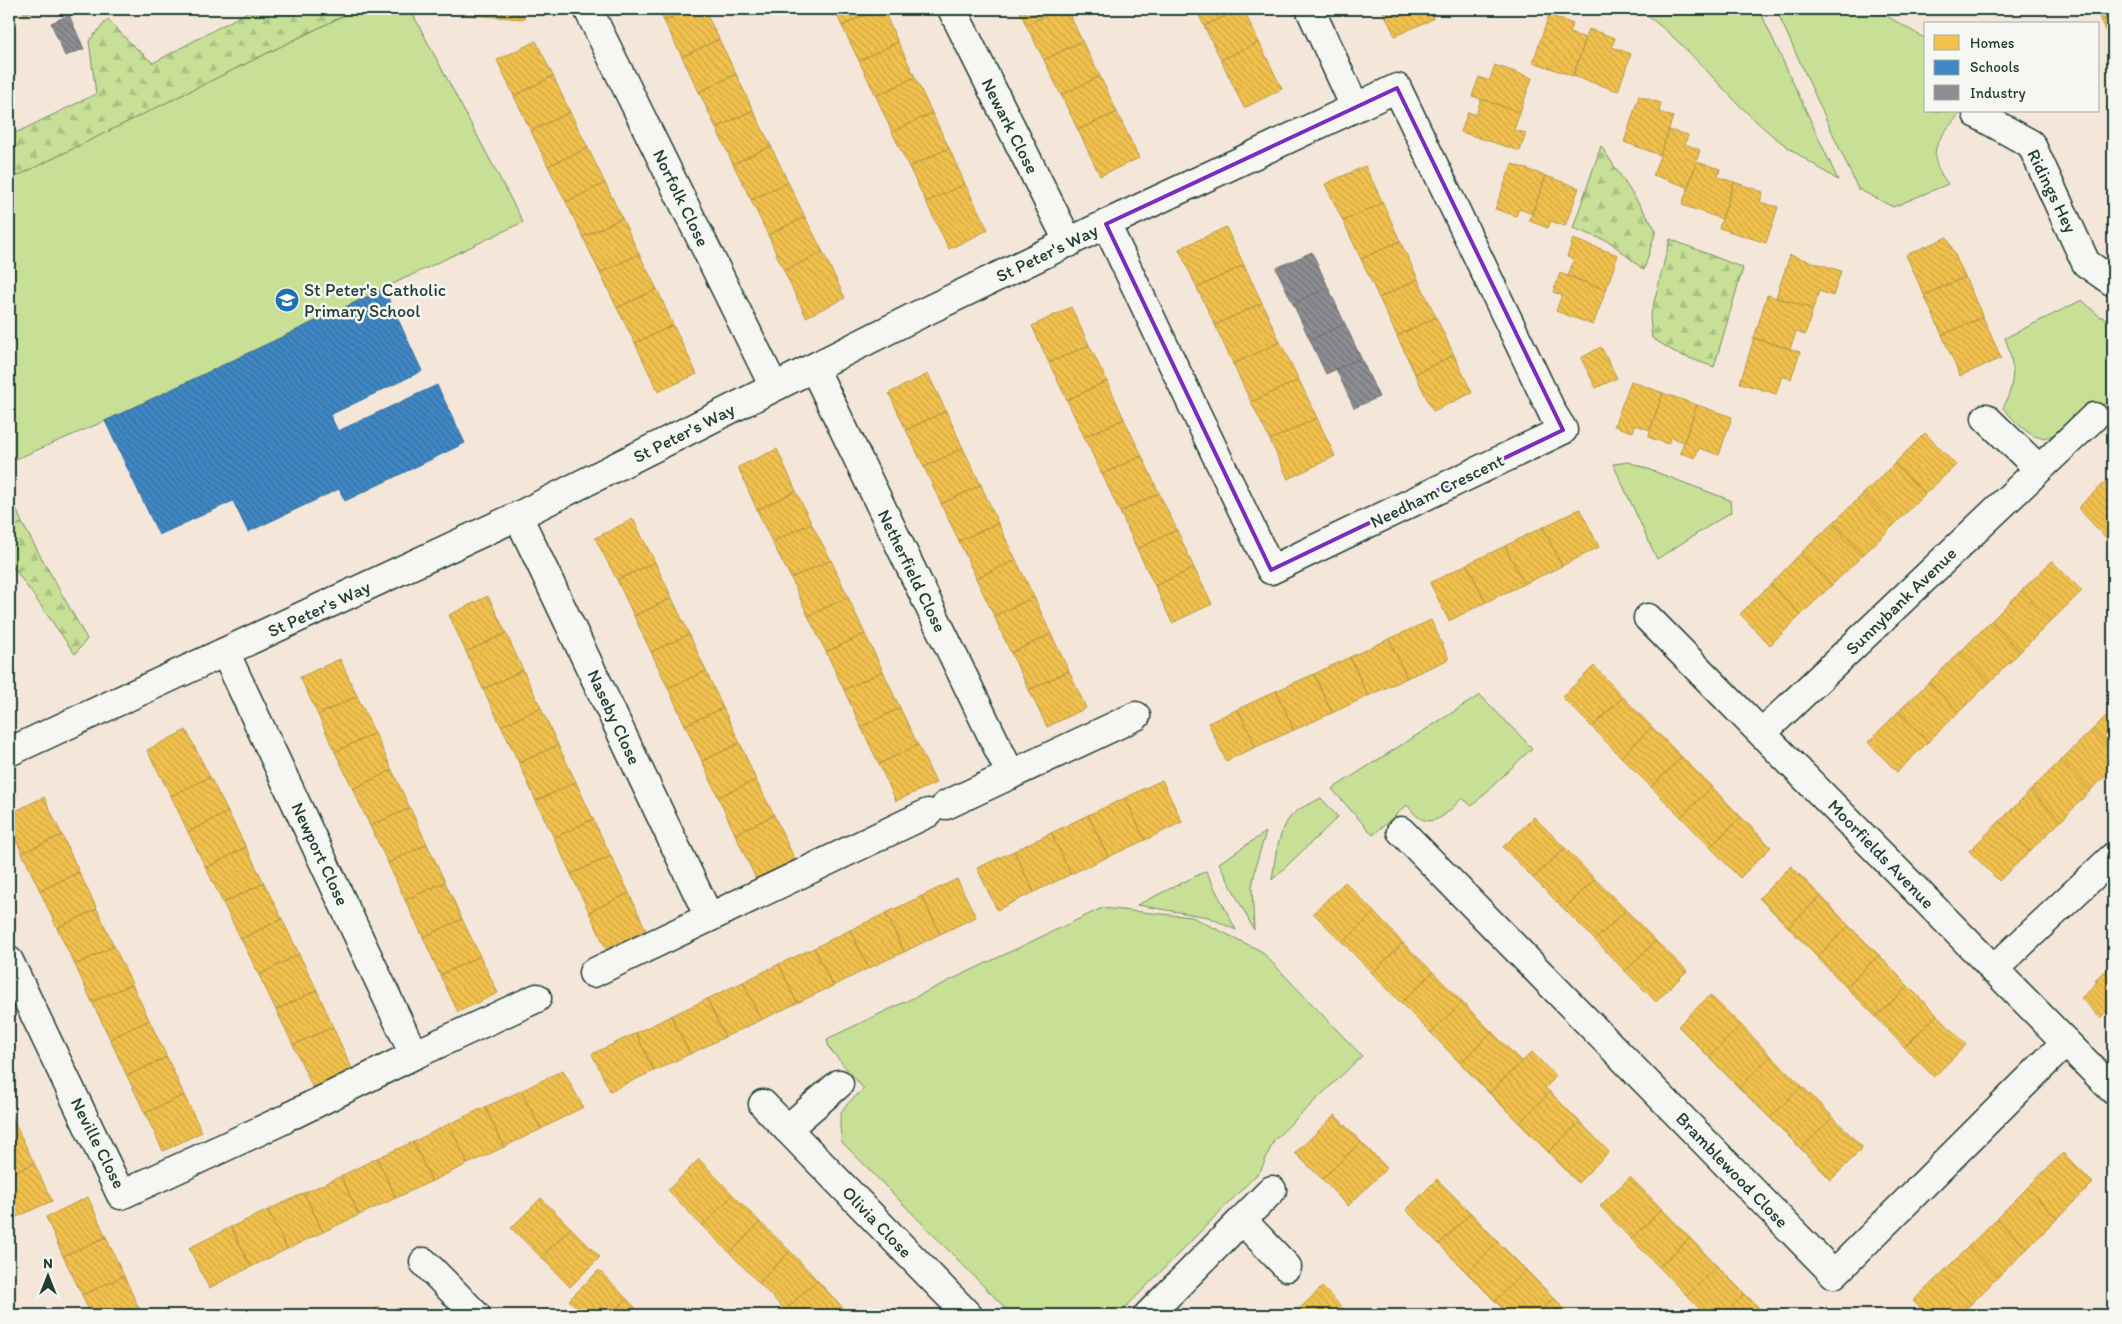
<svg xmlns="http://www.w3.org/2000/svg" width="2122" height="1324" font-family="Itim,sans-serif">
<style>
.grass{fill:#c7e096;stroke:#738e65}
.forest{fill:url(#forest-firs);stroke:#738e65}
.homes{fill:url(#homes-back-hatch);stroke:#b39946}
.schools{fill:url(#schools-back-hatch);stroke:#35729a}
.industry{fill:url(#industry-back-hatch);stroke:#6c7576}
.lines{fill:none;stroke-linecap:round;stroke-linejoin:round}
.minor-casing{stroke:#1f3d34;stroke-width:31}
.minor{stroke:#f6f6f2;stroke-width:28}
.marked{fill:none;stroke:#7b2cbf;stroke-width:4;stroke-linejoin:round}
.labels{text-anchor:middle;dominant-baseline:central;stroke-width:5;stroke-linejoin:round;paint-order:stroke}
.street-label{font-size:18px;fill:#1f3d34;stroke:#f6f6f2}
.poi-label{font-size:18px;fill:#1f3d34;stroke:#f6f6f2;text-anchor:start}
</style>
<defs>
<pattern id="forest-firs" width="22" height="20" patternUnits="userSpaceOnUse" patternTransform="scale(1.25)"><rect width="22" height="20" fill="#c7e096"/><path d="M5 1l3.5 6h-7zM16 11l3.5 6h-7z" fill="#aac182"/></pattern>
<pattern id="homes-back-hatch" width="6" height="6" patternUnits="userSpaceOnUse" patternTransform="scale(1.25)"><rect width="6" height="6" fill="#f2c14e"/><path d="M-1 5l2 2M0 0l6 6M5-1l2 2" fill="none" stroke="#cfa745"/></pattern>
<pattern id="schools-back-hatch" width="6" height="6" patternUnits="userSpaceOnUse" patternTransform="scale(1.25)"><rect width="6" height="6" fill="#3f88c5"/><path d="M-1 5l2 2M0 0l6 6M5-1l2 2" fill="none" stroke="#3470a1"/></pattern>
<pattern id="industry-back-hatch" width="6" height="6" patternUnits="userSpaceOnUse" patternTransform="scale(1.25)"><rect width="6" height="6" fill="#8d8d92"/><path d="M-1 5l2 2M0 0l6 6M5-1l2 2" fill="none" stroke="#737478"/></pattern>
</defs>
<rect width="100%" height="100%" fill="#f5e6da"/>
<filter id="ink" filterUnits="userSpaceOnUse"><feTurbulence type="fractalNoise" baseFrequency=".02" numOctaves="2"/><feDisplacementMap in="SourceGraphic" scale="10" xChannelSelector="R" yChannelSelector="G"/><feConvolveMatrix kernelMatrix="1 2 1 2 8 2 1 2 1" color-interpolation-filters="sRGB"/></filter>
<g filter="url(#ink)">
<path class="grass" d="M357,9H410L523,222L105,421L9,462V180Z
M1637,9H1759L1838,180C1810,162 1781,145 1757,122C1718,87 1682,37 1637,9Z
M1780,9H1875L1926,39V111H1962C1940,138 1922,151 1948,184L1893,207L1858,189L1779,16Z
M2082,300L2099,316L2113,321V402L2102,405L2087,403C2049,442 2044,454 2003,408C2016,382 2015,365 2005,338Z
M1629,462L1730,500L1731,512L1657,559L1613,464Z
M9,491L22,523L9,529Z
M1480,695L1532,748L1472,806L1462,798C1451,809 1436,829 1418,817C1414,814 1410,808 1407,805L1373,835L1332,789Z
M1321,798L1338,817L1272,880C1275,859 1277,834 1291,816C1297,809 1312,803 1321,798Z
M1266,832L1257,861L1252,887L1254,930L1219,863Z
M1206,871L1236,930L1208,917L1137,905Z
M1102,908L1192,917L1261,951L1362,1056L1274,1140L1261,1170L1118,1315H1012L842,1142C837,1109 840,1110 864,1089L829,1048L827,1039Z"/>
<path class="forest" d="M253,9H357L9,180V136L96,94L89,41L108,19L129,42L153,63Z
M1601,146L1656,230L1644,270L1610,242L1573,228Z
M1670,239L1743,268L1714,367L1678,354L1652,338L1650,318Z
M22,523L87,639L75,654L14,568L9,570V529Z"/>
<path class="homes" d="M22,9H37L24,15Z
M469,9H525L524,19L468,15Z
M658,9H690L664,21Z
M690,9H704L719,39L682,57L664,21Z
M834,9H877L842,26Z
M877,9H883L898,42L859,61L842,26Z
M1019,9H1059L1026,25Z
M1059,9H1067L1082,41L1044,60L1026,25Z
M1196,9H1240L1204,26Z
M1240,9H1243L1259,42L1221,60L1204,26Z
M1382,9H1429L1433,19L1395,36Z
M2095,9H2113V15L2101,21Z
M1549,15L1573,24L1570,33L1586,38L1573,76L1533,62Z
M2113,15V49L2101,21Z
M1589,29L1615,38L1612,47L1631,54L1618,91L1573,76Z
M719,39L736,74L699,92L682,57Z
M536,41L553,76L514,96L497,60Z
M1082,41L1100,76L1061,95L1044,60Z
M898,42L915,77L876,96L859,61Z
M1259,42L1282,89L1244,108L1221,60Z
M1495,65L1532,78L1520,112L1472,96L1479,77L1489,81Z
M736,74L753,110L716,128L699,92Z
M553,76L570,112L531,131L514,96Z
M1100,76L1117,112L1078,130L1061,95Z
M915,77L932,113L892,132L876,96Z
M1639,96L1661,103L1659,112L1673,117L1660,155L1624,142Z
M1481,99L1520,112L1514,130L1526,133L1520,151L1461,132L1468,112L1476,115Z
M753,110L771,146L733,164L716,128Z
M570,112L588,148L548,166L531,131Z
M1117,112L1139,158L1100,176L1078,130Z
M932,113L949,148L909,167L892,132Z
M1669,130L1688,135L1685,144L1700,150L1688,187L1653,175Z
M771,146L788,182L751,200L733,164Z
M588,148L605,183L566,202L548,166Z
M949,148L965,184L926,202L909,167Z
M1697,162L1720,169L1718,177L1734,182L1722,219L1682,205Z
M1512,164L1546,176L1532,214L1519,209L1516,216L1495,209Z
M1365,166L1383,203L1343,221L1325,184Z
M1546,176L1579,188L1565,226L1551,221L1548,228L1529,221Z
M788,182L805,217L768,235L751,200Z
M1734,182L1763,192L1760,202L1778,207L1766,243L1719,228Z
M605,183L622,218L583,237L566,202Z
M965,184L988,230L949,249L926,202Z
M1383,203L1400,241L1361,259L1343,221Z
M805,217L823,252L784,271L768,235Z
M622,218L639,254L600,273L583,237Z
M1226,227L1244,265L1197,288L1179,249Z
M1947,237L1965,277L1924,295L1906,255Z
M1573,239L1618,255L1606,290L1568,276L1574,259L1567,257Z
M1400,241L1418,279L1379,298L1361,259Z
M823,252L845,298L806,317L784,271Z
M639,254L657,289L617,308L600,273Z
M1790,255L1841,271L1833,296L1819,291L1813,309L1776,297Z
M1244,265L1262,303L1215,325L1197,288Z
M1560,273L1606,290L1593,325L1556,311L1562,295L1553,292Z
M1965,277L1983,317L1942,335L1924,295Z
M1418,279L1436,317L1397,336L1379,298Z
M657,289L673,325L635,343L617,308Z
M1767,295L1813,309L1805,335L1796,332L1790,349L1754,338Z
M1262,303L1280,342L1233,364L1215,325Z
M1071,307L1089,345L1049,363L1032,326Z
M1436,317L1454,355L1415,374L1397,336Z
M1983,317L2001,358L1960,376L1942,335Z
M673,325L697,374L658,392L635,343Z
M1754,338L1800,352L1791,379L1782,376L1776,394L1740,383Z
M1280,342L1299,380L1251,402L1233,364Z
M1089,345L1107,381L1067,400L1049,363Z
M1601,347L1617,378L1596,388L1581,358Z
M1454,355L1472,393L1433,411L1415,374Z
M928,374L946,411L906,430L889,393Z
M1299,380L1317,418L1270,440L1251,402Z
M1107,381L1124,419L1084,437L1067,400Z
M1631,381L1663,393L1650,430L1635,425L1633,432L1614,426Z
M1663,393L1697,405L1684,442L1671,437L1668,444L1648,437Z
M1697,405L1732,417L1719,455L1699,448L1695,458L1680,453Z
M946,411L963,448L924,467L906,430Z
M1317,418L1335,456L1288,479L1270,440Z
M1124,419L1142,456L1102,474L1084,437Z
M1925,433L1956,465L1925,494L1894,464Z
M963,448L981,485L941,504L924,467Z
M777,449L796,491L757,510L738,467Z
M1142,456L1159,493L1120,512L1102,474Z
M1894,464L1925,494L1894,525L1863,494Z
M2108,479L2113,484V536L2109,541L2078,508Z
M981,485L998,523L959,541L941,504Z
M796,491L811,523L772,542L757,510Z
M1159,493L1177,530L1137,549L1120,512Z
M1863,494L1894,525L1863,555L1833,523Z
M1580,509L1599,547L1562,566L1543,527Z
M633,519L655,562L617,580L595,538Z
M811,523L831,560L791,578L772,542Z
M998,523L1016,560L976,578L959,541Z
M1833,523L1863,555L1832,585L1801,553Z
M1543,527L1562,566L1524,584L1505,546Z
M1177,530L1194,568L1155,586L1137,549Z
M1505,546L1524,584L1486,602L1467,564Z
M1801,553L1832,585L1801,615L1771,584Z
M831,560L848,597L808,616L791,578Z
M1016,560L1034,597L994,616L976,578Z
M2052,561L2082,591L2051,621L2021,591Z
M655,562L672,598L634,616L617,580Z
M1467,564L1486,602L1449,621L1430,583Z
M1194,568L1212,604L1172,623L1155,586Z
M1771,584L1801,615L1770,645L1740,614Z
M2021,591L2051,621L2020,652L1991,621Z
M488,596L506,633L466,652L449,615Z
M848,597L865,634L826,652L808,616Z
M1034,597L1051,634L1011,653L994,616Z
M672,598L689,634L651,652L634,616Z
M1431,620L1449,659L1407,678L1389,639Z
M1991,621L2020,652L1990,682L1960,652Z
M506,633L523,670L483,689L466,652Z
M689,634L706,671L668,688L651,652Z
M865,634L883,671L844,690L826,652Z
M1051,634L1069,671L1029,690L1011,653Z
M1389,639L1407,678L1368,696L1350,657Z
M1960,652L1990,682L1959,712L1929,682Z
M1350,657L1368,696L1332,713L1314,674Z
M340,659L357,696L318,715L300,677Z
M1594,666L1623,697L1592,727L1562,697Z
M523,670L541,708L501,726L483,689Z
M706,671L723,708L685,725L668,688Z
M883,671L900,708L861,727L844,690Z
M1069,671L1086,708L1047,727L1029,690Z
M1314,674L1332,713L1294,730L1276,691Z
M1929,682L1959,712L1928,742L1899,711Z
M1276,691L1294,730L1256,747L1238,709Z
M357,696L375,733L335,752L318,715Z
M1623,697L1652,727L1621,757L1592,727Z
M541,708L558,745L519,763L501,726Z
M723,708L740,743L702,761L685,725Z
M900,708L918,745L879,764L861,727Z
M1238,709L1256,747L1226,761L1208,723Z
M2113,709V751L2092,730Z
M1899,711L1928,742L1897,772L1868,742Z
M1652,727L1682,757L1651,787L1621,757Z
M186,730L210,777L171,796L147,750Z
M2092,730L2113,751V769L2091,790L2061,760Z
M375,733L392,770L353,789L335,752Z
M740,743L756,780L718,797L702,761Z
M558,745L576,782L536,801L519,763Z
M918,745L936,783L896,801L879,764Z
M1682,757L1712,787L1681,817L1651,787Z
M2061,760L2091,790L2061,821L2031,790Z
M392,770L410,808L370,826L353,789Z
M210,777L228,812L188,832L171,796Z
M756,780L774,815L735,834L718,797Z
M1162,780L1182,822L1145,840L1125,798Z
M576,782L593,819L554,838L536,801Z
M1712,787L1741,817L1710,847L1681,817Z
M2031,790L2061,821L2030,851L2000,821Z
M44,797L62,835L22,853L9,825V814Z
M1125,798L1145,840L1108,857L1088,815Z
M410,808L427,844L388,863L370,826Z
M228,812L246,847L206,868L188,832Z
M774,815L795,860L756,879L735,834Z
M1088,815L1108,857L1071,874L1051,833Z
M1534,817L1565,848L1533,878L1503,847Z
M1741,817L1771,847L1740,878L1710,847Z
M593,819L611,856L571,874L554,838Z
M2000,821L2030,851L1999,881L1969,851Z
M1051,833L1071,874L1034,892L1014,851Z
M62,835L79,872L40,891L22,853Z
M427,844L445,882L405,900L388,863Z
M246,847L264,883L223,903L206,868Z
M1565,848L1595,879L1564,909L1533,878Z
M1014,851L1034,892L997,910L977,868Z
M611,856L629,893L589,912L571,874Z
M1791,866L1821,896L1788,927L1759,898Z
M79,872L97,909L57,928L40,891Z
M957,879L976,917L940,934L922,896Z
M1595,879L1626,910L1595,940L1564,909Z
M445,882L462,919L423,937L405,900Z
M1345,882L1374,912L1343,943L1313,913Z
M264,883L282,919L241,939L223,903Z
M629,893L646,930L606,949L589,912Z
M922,896L940,934L904,952L886,913Z
M1821,896L1849,926L1817,957L1788,927Z
M97,909L114,946L75,965L57,928Z
M1626,910L1656,941L1625,971L1595,940Z
M1374,912L1403,943L1372,973L1343,943Z
M886,913L904,952L869,968L850,930Z
M282,919L299,954L259,975L241,939Z
M462,919L480,956L440,975L423,937Z
M1849,926L1879,955L1846,987L1817,957Z
M850,930L869,968L833,986L814,948Z
M1656,941L1687,971L1656,1002L1625,971Z
M1403,943L1433,972L1401,1003L1372,973Z
M114,946L132,984L92,1002L75,965Z
M814,948L833,986L797,1003L779,964Z
M299,954L317,990L276,1010L259,975Z
M1879,955L1908,986L1876,1017L1846,987Z
M480,956L498,993L458,1012L440,975Z
M2113,962V1005L2100,1018L2081,998L2097,982L2095,980Z
M779,964L797,1003L761,1020L743,982Z
M1433,972L1462,1002L1431,1033L1401,1003Z
M743,982L761,1020L725,1037L707,999Z
M132,984L149,1020L110,1039L92,1002Z
M1908,986L1937,1015L1904,1047L1876,1017Z
M317,990L333,1027L293,1045L276,1010Z
M1710,995L1741,1025L1709,1057L1678,1026Z
M707,999L725,1037L690,1054L671,1016Z
M1462,1002L1492,1032L1460,1063L1431,1033Z
M1937,1015L1966,1045L1934,1077L1904,1047Z
M671,1016L690,1054L654,1071L636,1033Z
M149,1020L167,1057L127,1076L110,1039Z
M1741,1025L1771,1056L1739,1088L1709,1057Z
M333,1027L353,1071L313,1088L293,1045Z
M1492,1032L1522,1062L1489,1093L1460,1063Z
M636,1033L654,1071L610,1091L592,1054Z
M1532,1052L1556,1077L1545,1088L1550,1092L1519,1123L1489,1093Z
M1771,1056L1802,1086L1770,1118L1739,1088Z
M167,1057L184,1095L145,1113L127,1076Z
M563,1070L583,1107L541,1129L521,1091Z
M1802,1086L1833,1117L1801,1149L1770,1118Z
M521,1091L541,1129L504,1147L485,1107Z
M1550,1092L1580,1122L1548,1152L1519,1123Z
M184,1095L202,1132L163,1151L145,1113Z
M485,1107L504,1147L468,1164L449,1124Z
M9,1111L16,1126L9,1130Z
M1335,1115L1361,1142L1322,1179L1295,1153Z
M1833,1117L1863,1148L1831,1180L1801,1149Z
M1580,1122L1609,1152L1578,1183L1548,1152Z
M449,1124L468,1164L432,1181L413,1142Z
M16,1126L34,1163L9,1175V1130Z
M413,1142L432,1181L396,1198L377,1158Z
M1361,1142L1387,1168L1348,1206L1322,1179Z
M2063,1153L2093,1183L2057,1219L2027,1188Z
M377,1158L396,1198L359,1215L341,1176Z
M699,1159L733,1195L702,1226L668,1190Z
M34,1163L52,1201L12,1219L9,1212V1175Z
M341,1176L359,1215L323,1232L304,1193Z
M1630,1177L1662,1209L1631,1239L1600,1206Z
M1437,1179L1471,1213L1439,1244L1406,1210Z
M2027,1188L2057,1219L2027,1249L1996,1219Z
M304,1193L323,1232L287,1249L268,1210Z
M733,1195L760,1222L730,1253L702,1226Z
M88,1197L106,1237L63,1256L46,1217Z
M541,1198L571,1228L541,1257L511,1228Z
M1662,1209L1690,1238L1659,1267L1631,1239Z
M268,1210L287,1249L251,1267L231,1227Z
M1471,1213L1498,1242L1467,1273L1439,1244Z
M1996,1219L2027,1249L1999,1276L1969,1246Z
M760,1222L790,1251L759,1283L730,1253Z
M231,1227L251,1267L209,1288L189,1248Z
M571,1228L600,1257L570,1287L541,1257Z
M106,1237L124,1276L82,1295L63,1256Z
M1690,1238L1717,1266L1687,1296L1659,1267Z
M1498,1242L1526,1270L1495,1301L1467,1273Z
M1969,1246L1999,1276L1971,1304L1941,1274Z
M790,1251L817,1280L785,1310L759,1283Z
M1717,1266L1745,1294L1724,1315H1706L1687,1296Z
M599,1270L627,1299L610,1315H584L569,1300Z
M1526,1270L1554,1298L1536,1315H1509L1495,1301Z
M1941,1274L1971,1304L1960,1315H1927L1913,1301Z
M124,1276L142,1315H91L82,1295Z
M817,1280L845,1310L839,1315H790L785,1310Z
M1322,1287L1350,1315H1298L1295,1313Z
M1745,1294L1766,1315H1724Z
M1554,1298L1570,1315H1536Z
M627,1299L642,1315H610Z
M379,1306L388,1315H369Z"/>
<path class="schools" d="M384,289L422,371L330,415L338,431L437,385L465,443L345,501L339,489L248,532L233,501L159,535L105,421Z"/>
<path class="industry" d="M69,15L84,49L65,56L51,23Z
M1312,252L1328,287L1293,304L1276,268Z
M1328,287L1345,324L1310,340L1293,304Z
M1345,324L1361,358L1326,374L1310,340Z
M1361,358L1379,397L1354,408L1336,369Z"/>
<g class="lines">
<defs>
<path id="minor" d="M588,9L774,387
M952,9L1069,243
M1310,9L1355,107
M1977,114L2031,144L2086,263L2113,282
M814,368L1011,775
M1986,418L2039,469
M518,516L709,917
M1648,618L2113,1090
M225,652L414,1055L537,998
M1762,733L2094,417
M9,752L518,516L918,315L1106,224L1397,88L1553,414L1563,430L1271,570L1106,224
M946,805L1136,716
M1401,831L1834,1274L2066,1042
M9,961L121,1195L283,1120
M1993,970L2113,857
M593,973L928,813
M763,1104L968,1315
M294,1114L414,1055
M787,1129L839,1084
M1242,1220L1272,1190
M424,1262L476,1315
M1148,1315L1242,1220L1287,1267"/>
</defs>
<use href="#minor" class="minor-casing"/>
<use href="#minor" class="minor"/>
</g>
</g>
<path class="marked" d="M1397,88L1563,430L1271,570L1106,224Z"/>
<defs>
<symbol id="school-disc" viewBox="-11 -11 22 22"><circle r="9.5" fill="#1f6fb2" stroke="#f6f6f2"/><path d="M0-5L7-2L0 1L-7-2ZM-4 1L0 2.5L4 1V4Q0 6-4 4Z" fill="#fff"/></symbol>
</defs>
<g fill-rule="evenodd">
<use href="#school-disc" x="273" y="286" width="28" height="28"/>
</g>
<g class="labels">
<g class="street-label">
<text transform="translate(1010 126) rotate(63)">Newark Close</text>
<text transform="translate(2052 191) rotate(64)">Ridings Hey</text>
<text transform="translate(681 198) rotate(64)">Norfolk Close</text>
<text transform="translate(1047 253) rotate(-26)">St Peter's Way</text>
<text transform="translate(684 433) rotate(-27)">St Peter's Way</text>
<text transform="translate(1437 491) rotate(-26)">Needham Crescent</text>
<text transform="translate(912 571) rotate(64)">Netherfield Close</text>
<text transform="translate(1901 601) rotate(-44)">Sunnybank Avenue</text>
<text transform="translate(319 609) rotate(-25)">St Peter's Way</text>
<text transform="translate(614 717) rotate(65)">Naseby Close</text>
<text transform="translate(320 854) rotate(65)">Newport Close</text>
<text transform="translate(1881 854) rotate(46)">Moorfields Avenue</text>
<text transform="translate(98 1143) rotate(63)">Neville Close</text>
<text transform="translate(1732 1170) rotate(46)">Bramblewood Close</text>
<text transform="translate(877 1222) rotate(46)">Olivia Close</text>
</g>
<g class="poi-label">
<text x="304" y="290">St Peter's Catholic<tspan x="304" dy="21">Primary School</tspan></text>
</g>
</g>
<rect width="2122" height="1324" fill="none" stroke="#f6f6f2" stroke-width="30"/>
<rect x="15" y="15" width="2092" height="1294" fill="none" stroke="#1f3d34" stroke-width="2" filter="url(#ink)"/>
<rect x="1924" y="22" width="175" height="90" fill="#f6f6f2" stroke="#a0aca6"/>
<rect x="1934" y="35" width="25" height="15" fill="#f2c14e" stroke="#a0aca6"/>
<text x="1970" y="48" font-size="15" fill="#1f3d34">Homes</text>
<rect x="1934" y="60" width="25" height="15" fill="#3f88c5" stroke="#a0aca6"/>
<text x="1970" y="72" font-size="15" fill="#1f3d34">Schools</text>
<rect x="1934" y="85" width="25" height="15" fill="#8d8d92" stroke="#a0aca6"/>
<text x="1970" y="98" font-size="15" fill="#1f3d34">Industry</text>
<g transform="translate(48 1276)" stroke="#f6f6f2" stroke-width="4" paint-order="stroke">
<path d="M0-4L9 19L0 12L-9 19Z" fill="#1f3d34"/>
<text y="-8" font-size="14" font-weight="bold" text-anchor="middle" fill="#1f3d34">N</text>
</g>
</svg>
